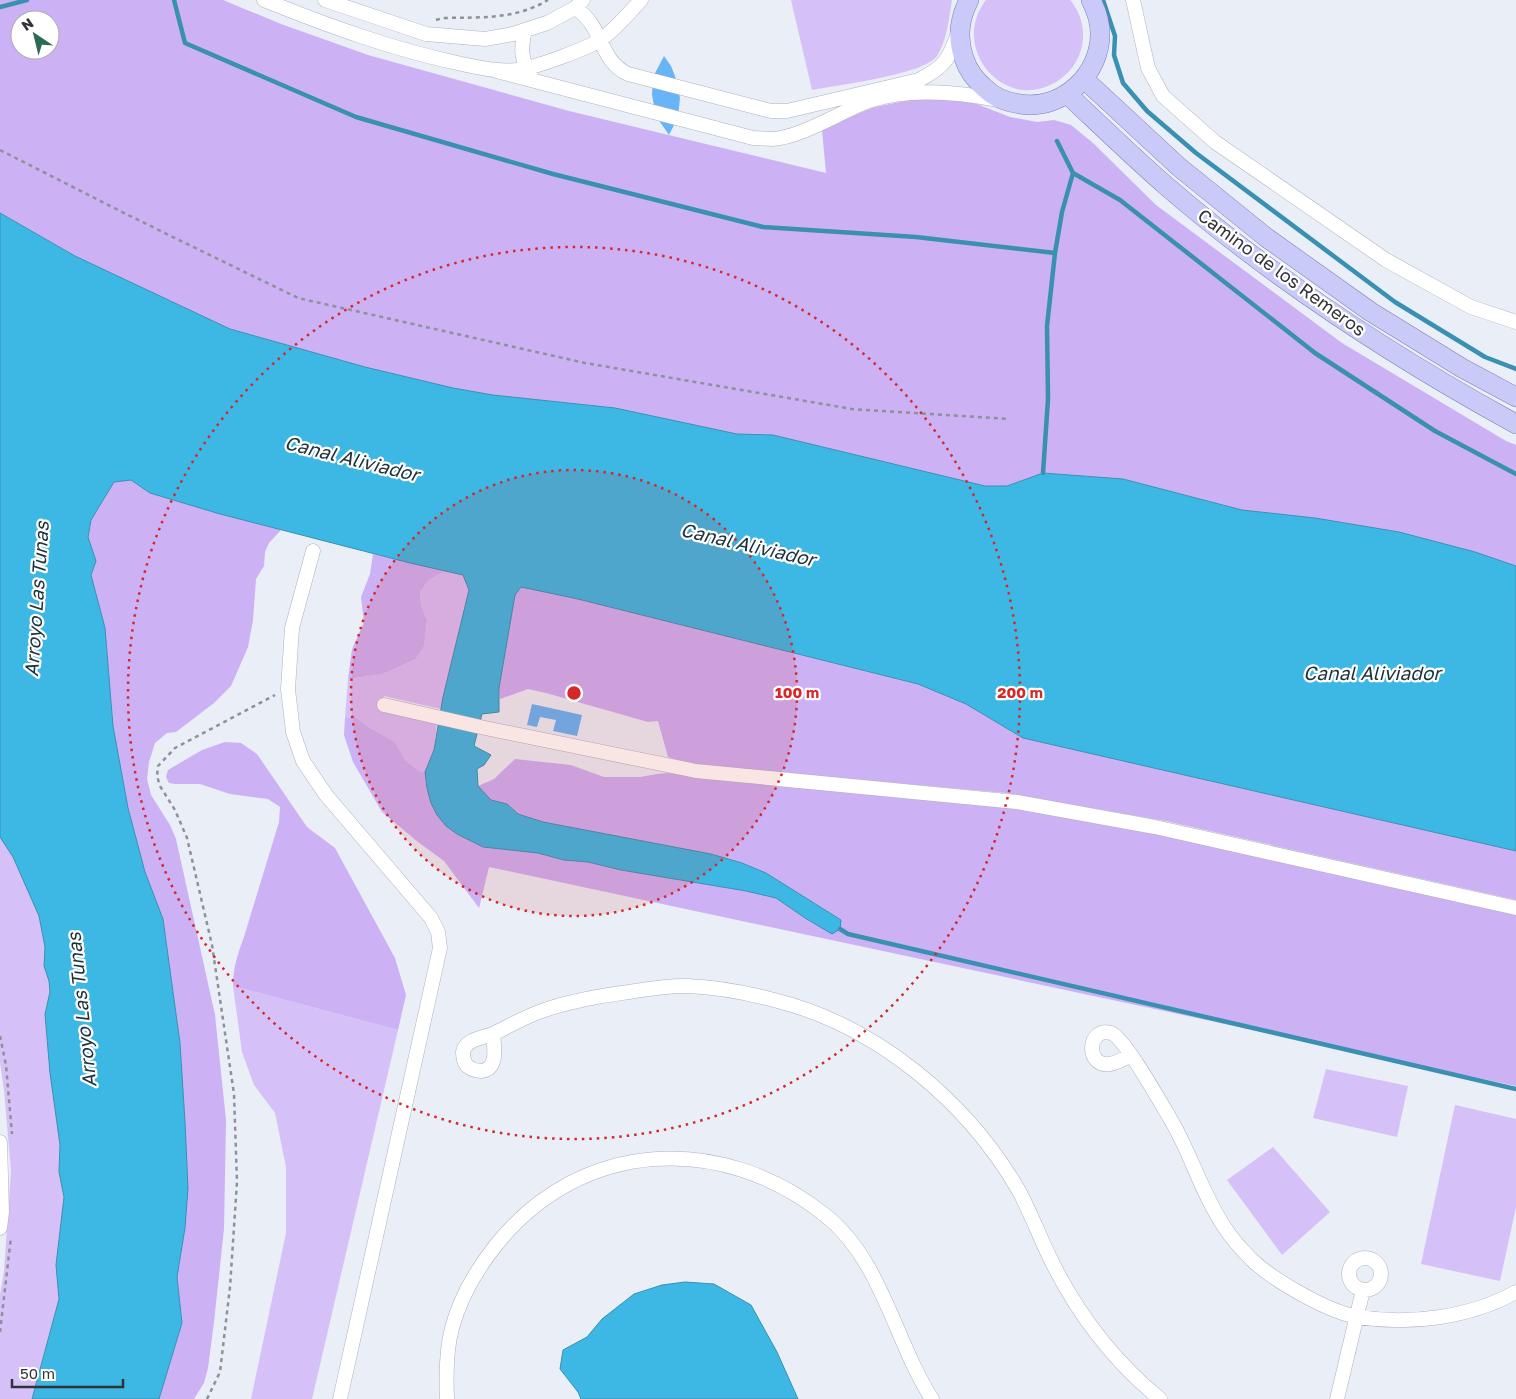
<svg xmlns="http://www.w3.org/2000/svg" width="1516" height="1399" font-family="'Golos Text',sans-serif">
<style>
.green{fill:#d6c0f8}
.forest{fill:#ccb1f5;fill-rule:evenodd}
.water{fill:#3db8e4;stroke:#3a90b0}
.lines{fill:none;stroke-linecap:round;stroke-linejoin:round}
.stream{stroke:#3a90b0;stroke-width:4.5}
.building{fill:#67b5f7}
.minor-casing{stroke:#aeb2bb;stroke-width:15}
.major-casing{stroke:#7e7eb2;stroke-width:20}
.path{stroke:#8e9197;stroke-width:2.5;stroke-dasharray:4 4;stroke-linecap:butt}
.minor{stroke:#fff;stroke-width:14}
.major{stroke:#cacaf9;stroke-width:19}
.ring{fill:none;stroke:#d62828;stroke-width:2.5;stroke-dasharray:2.5 5}
.labels{text-anchor:middle;dominant-baseline:central;stroke-width:4.5;stroke-linejoin:round;paint-order:stroke}
.street-label{font-size:18px;fill:#323337;stroke:#fff}
.water-label{font-size:19px;font-style:italic;fill:#1e323b;stroke:#fff}
.centre{fill:#d62828;stroke:#fff;stroke-width:2.5}
.ring-label{font-size:15px;text-anchor:middle;font-weight:bold;fill:#d62828;stroke:#fff;stroke-width:4.5;stroke-linejoin:round;paint-order:stroke}
</style>
<rect width="100%" height="100%" fill="#e9eef7"/>
<path class="green" d="M791,0H952C949,18 947,40 937,56C923,75 837,85 812,90Z
M986,0H1070C1082,14 1086,32 1081,50C1077,63 1070,72 1059,80C1007,116 948,49 986,0Z
M445,571L463,575L469,590L441,709L384,696L380,710L437,724L434,750L425,772L419,771L405,760L395,742L367,726L354,716L345,718L348,679L383,674L416,659L424,646L427,620L421,605L420,592L428,581Z
M0,837L13,857L39,916L45,947L44,966L49,981L50,992L45,1014L50,1073L60,1145L59,1172L64,1197L56,1265L59,1298L32,1399H0V1295L4,1271L11,1171L4,1090L0,1062Z
M233,986L398,1030L312,1399H251L286,1233V1167L275,1113L254,1085L242,1052Z
M1326,1069L1408,1086L1397,1137L1313,1118Z
M1455,1105L1516,1119V1207L1500,1281L1421,1264Z
M1273,1147L1330,1212L1282,1255L1227,1180Z"/>
<path class="forest" d="M0,0H223L281,24L368,55L569,111L826,173L822,130L849,117L875,107L910,100L964,99L1010,117L1037,122L1054,120L1071,125L1093,143L1156,205L1342,343L1506,441L1516,445V566L1475,552L1399,532L1315,518L1242,510L1123,479L1043,473L1007,486H985L773,435L737,434L615,408L493,395L453,388L365,367L230,329L75,256L0,213ZM20,20H50V50H20Z
M131,480L150,493L281,530L269,543L265,552L264,566L256,579L253,620L248,647L231,686L214,703L176,732L167,733L155,743L149,762L147,779L151,795L170,825L176,839L215,1015L226,1120L224,1229L214,1322L208,1368L204,1383L194,1399H159L182,1323L177,1277L185,1228V1122L180,1043L163,919L145,872L128,808L113,726L105,628L91,575L96,561L88,537L91,520L114,481Z
M373,554L445,571L428,581L420,592L421,605L427,620L424,646L416,659L383,674L348,679L352,649L364,623L361,597L370,574Z
M521,587L578,599L918,684L966,704L1023,738L1516,851V900L1165,821L1006,793L694,765L668,757L658,721L648,722L546,693L528,689L500,699L499,688L515,595Z
M354,716L367,726L395,742L405,760L419,771L425,772L427,788L437,815L446,826L457,834L483,847L538,853L564,860L588,862L621,870L746,891L776,898L805,918L841,920L766,873L742,863L711,854L543,822L518,814L507,804L491,800L478,786L494,779L515,759L571,765L604,777H640L657,774L669,773L1021,809L1172,837L1516,915V1086L489,867L479,908L444,861L418,842L382,812L353,762L344,735L345,718Z
M225,742L241,743L257,754L307,827L335,848L395,958L406,995L398,1030L233,986C233,969 237,956 243,940L279,822L280,807L268,799L230,794L200,784H175L169,783L166,777L168,770L202,750Z"/>
<path class="water" d="M0,213L75,256L230,329L365,367L453,388L493,395L615,408L737,434L773,435L985,486H1007L1043,473L1123,479L1242,510L1315,518L1399,532L1475,552L1516,566V851L1023,738L966,704L918,684L578,599L521,587L515,595L499,688V712L482,714L474,746L491,755L484,765L477,769L478,786L491,800L507,804L518,814L543,822L711,854L742,863L766,873L841,920L840,929L832,934L805,918L776,898L746,891L621,870L588,862L564,860L538,853L483,847L457,834L446,826L437,815L431,803L427,788L425,772L434,750L443,697L469,590L463,575L410,563L220,514L150,493L131,480L114,482L91,520L88,537L96,561L91,575L105,628L113,726L128,808L145,872L163,919L180,1043L185,1122L188,1188L185,1228L177,1277L182,1323L159,1399H32L59,1299L56,1265L64,1197L59,1172L60,1145L50,1073L45,1014L50,992L49,981L44,966L45,947L39,916L13,857L0,837Z
M685,1282L714,1284L751,1305L777,1352L798,1399H581L578,1392L560,1369L563,1350L587,1337L602,1319L634,1294L662,1285Z"/>
<g class="lines">
<path class="stream" d="M174,0L185,43L356,117L553,174L763,227L916,237L1055,253
M1103,0L1115,36L1114,55L1123,83L1147,111L1196,153L1395,302L1485,357L1516,369
M0,7L27,0
M1057,141L1073,173L1120,200L1315,353L1435,431L1516,474
M1043,473L1048,399L1047,326L1055,253L1062,212L1073,173
M840,929L848,934L1516,1089"/>
</g>
<path class="building" d="M664,56L671,66L675,76L680,98L678,117L669,135L656,116L652,95L653,77Z
M532,704L582,715L577,736L553,731L556,720L540,717L537,727L527,725Z"/>
<g class="lines">
<defs>
<path id="minor" d="M264,0C329,26 394,50 462,64C482,68 503,73 522,69C539,66 586,49 600,40C616,29 628,14 641,0
M325,0L426,34L485,39L513,34L547,23L575,8L583,0
M1133,0L1148,68L1163,96L1215,142L1386,260L1471,307L1516,322
M575,8C604,26 598,60 628,74L771,111H787L919,80C944,67 949,60 958,33
M525,30C521,47 520,60 531,74
M489,69L753,138C760,138 766,139 772,139C800,138 842,111 869,101C910,87 957,92 998,100
M313,551L292,628L288,689L293,732L303,761L326,795L431,918L438,932L440,948L340,1399
M384,705L485,728L696,771L1017,802L1155,827L1516,908
M493,1034C494,1046 499,1069 481,1071C476,1071 471,1069 467,1066C464,1062 463,1057 463,1052C466,1038 484,1038 495,1033C509,1026 523,1018 539,1012C568,1001 599,996 629,992C648,989 668,985 688,986C716,987 747,993 774,1000C876,1025 967,1101 1019,1191C1032,1215 1041,1241 1054,1266C1080,1317 1116,1363 1160,1399
M1131,1056C1124,1058 1117,1063 1110,1064C1085,1068 1087,1026 1111,1033C1124,1037 1162,1105 1171,1120C1191,1154 1202,1194 1225,1228C1232,1239 1242,1250 1252,1260C1273,1280 1328,1312 1358,1317C1410,1325 1469,1318 1516,1292
M0,1142L2,1212L0,1228
M1349 1274a16 16 0 1 1 32 0a16 16 0 1 1-32 0Z
M447,1399C446,1376 446,1350 452,1328C460,1298 477,1269 496,1245C581,1139 721,1132 825,1215C882,1260 894,1340 932,1399
M1337,1399L1363,1290"/>
<path id="major" d="M969,0C959,19 957,38 964,58C968,71 976,81 986,89C995,98 1007,102 1020,104C1062,111 1101,74 1100,33C1100,21 1096,10 1091,0
M1084,79L1179,167L1267,238L1371,312L1462,368L1516,397
M1067,94C1099,124 1131,155 1164,184C1271,277 1392,356 1516,424"/>
</defs>
<use href="#minor" class="minor-casing"/>
<use href="#major" class="major-casing"/>
<path class="path" d="M436,20L443,18C482,17 514,20 548,0
M0,150L130,216L298,298L585,363L852,409L1009,419
M0,1036L6,1065L12,1134
M0,1332L11,1237
M207,1399L220,1372L230,1287L237,1182L234,1094L212,945L187,838L175,810L160,786L157,776L158,766L175,748L275,695"/>
<use href="#minor" class="minor"/>
<use href="#major" class="major"/>
</g>
<circle cx="574" cy="693" r="223" fill="#d62828" fill-opacity=".12"/>
<g class="ring">
<circle cx="574" cy="693" r="223"/>
<circle cx="574" cy="693" r="446"/>
</g>
<g class="labels">
<g class="street-label">
<text transform="translate(1282 272) rotate(36)">Camino de los Remeros</text>
</g>
<g class="water-label">
<text transform="translate(352 458) rotate(14)">Canal Aliviador</text>
<text transform="translate(748 544) rotate(13)">Canal Aliviador</text>
<text transform="translate(36 599) rotate(-86)">Arroyo Las Tunas</text>
<text x="1372" y="672">Canal Aliviador</text>
<text transform="translate(81 1010) rotate(-96)">Arroyo Las Tunas</text>
</g>
</g>
<circle cx="574" cy="693" r="8" class="centre"/>
<g class="ring-label">
<text x="797" y="698">100 m</text>
<text x="1020" y="698">200 m</text>
</g>
<g transform="translate(35 35) rotate(325)"><circle r="24" fill="#ffffff" stroke="#adadaf"/>
<path d="M0-4L9 19L0 12L-9 19Z" fill="#2d6a56"/>
<text y="-8" font-size="14" font-weight="bold" text-anchor="middle" fill="#323337">N</text>
</g>
<path d="M12 1379v8h111v-8" fill="none" stroke="#323337" stroke-width="2.5"/>
<text x="20" y="1379" font-size="15" fill="#323337" stroke="#ffffff" stroke-width="4" paint-order="stroke">50 m</text>
</svg>
